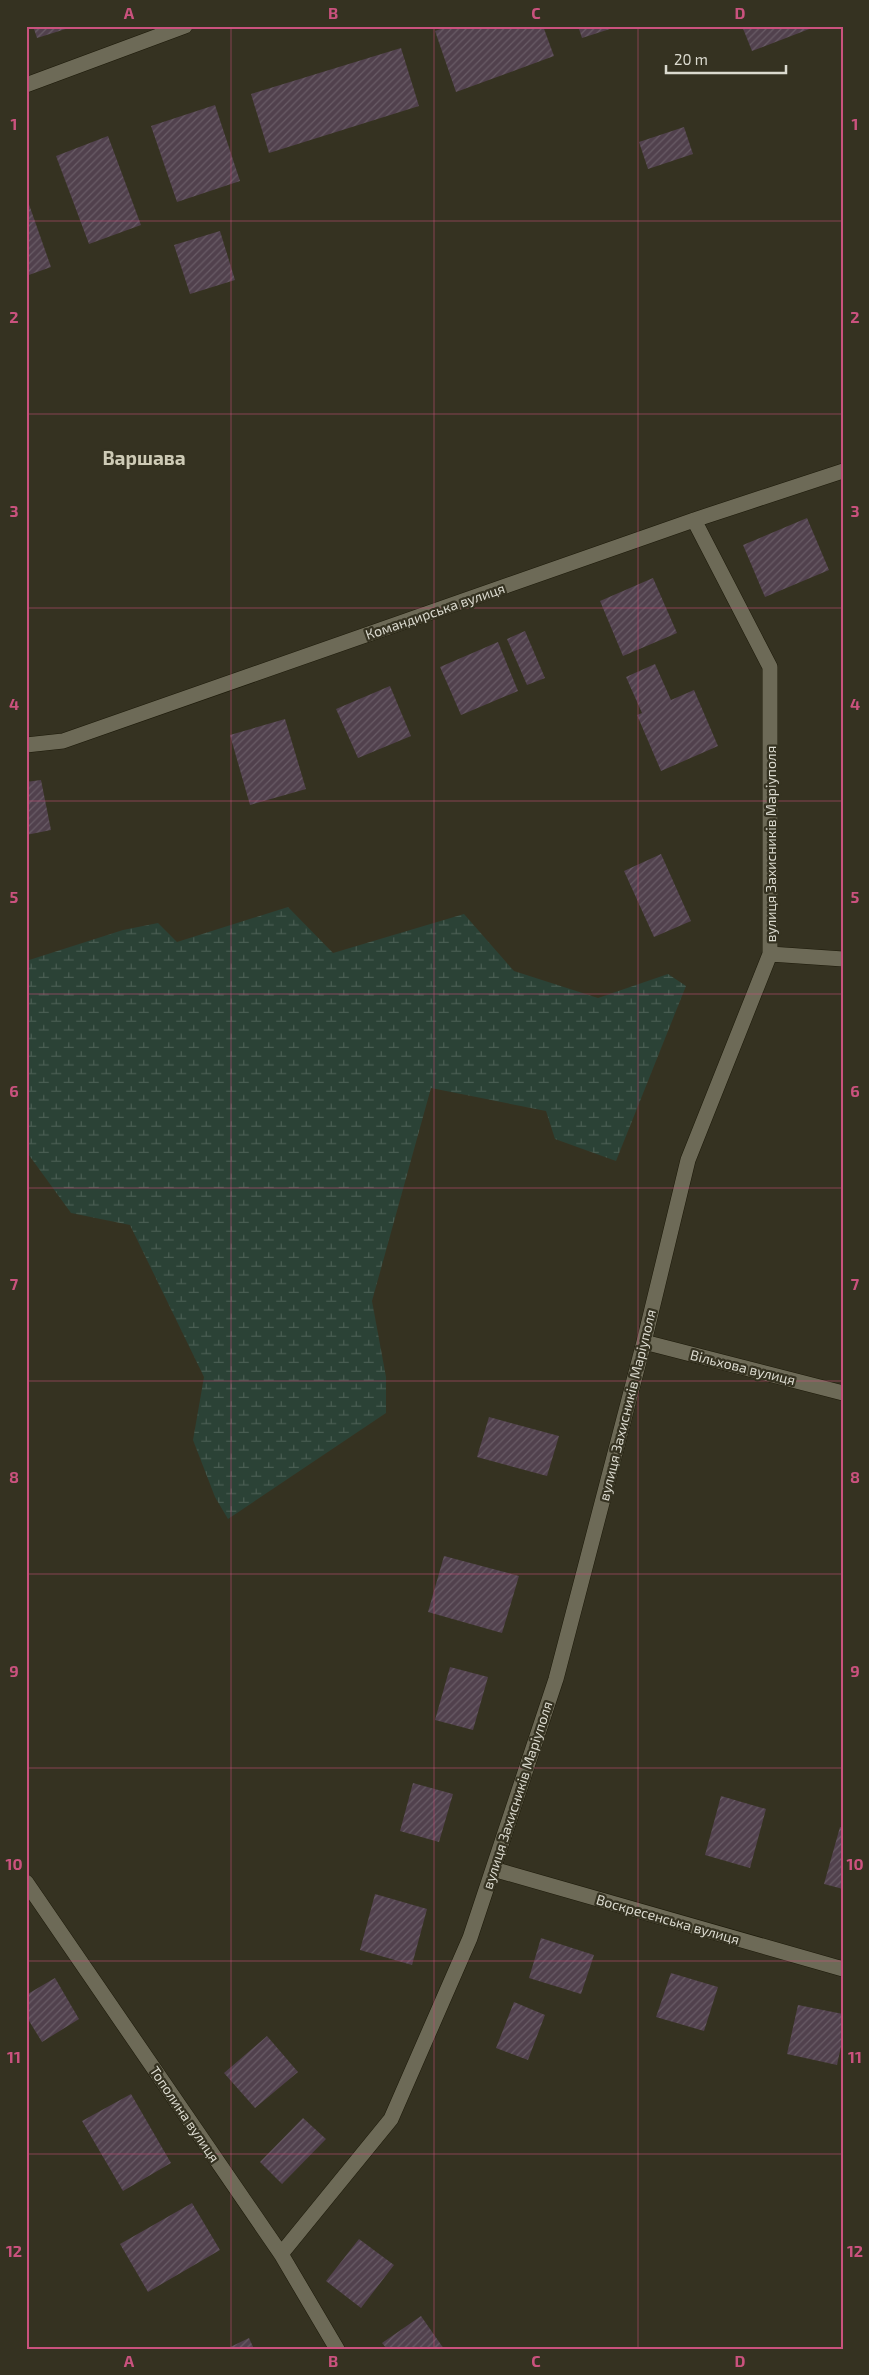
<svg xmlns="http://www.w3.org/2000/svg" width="869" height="2375" font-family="'Exo 2',sans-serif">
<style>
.wetland{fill:url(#wetland-marsh)}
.building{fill:url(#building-hatch)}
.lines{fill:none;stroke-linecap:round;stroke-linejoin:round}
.street-casing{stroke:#1c1909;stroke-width:16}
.street{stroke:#6d6a57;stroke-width:15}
.grid{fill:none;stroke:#ca527e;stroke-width:1;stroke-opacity:0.55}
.labels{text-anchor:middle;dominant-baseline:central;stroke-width:4.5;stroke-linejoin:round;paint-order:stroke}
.street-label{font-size:14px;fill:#dbdacf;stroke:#353221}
.district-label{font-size:19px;font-weight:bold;fill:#cecbb6;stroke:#353221}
.neatline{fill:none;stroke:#ca527e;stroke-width:2}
.grid-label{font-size:16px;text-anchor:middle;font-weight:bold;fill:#ca527e}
</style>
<defs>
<pattern id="wetland-marsh" width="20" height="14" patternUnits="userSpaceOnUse" patternTransform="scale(1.25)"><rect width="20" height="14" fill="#2b4236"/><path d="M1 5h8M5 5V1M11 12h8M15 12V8" fill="none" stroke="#495d52"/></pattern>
<pattern id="building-hatch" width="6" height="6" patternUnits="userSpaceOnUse" patternTransform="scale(1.25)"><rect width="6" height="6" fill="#51414d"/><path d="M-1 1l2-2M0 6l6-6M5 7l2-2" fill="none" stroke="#695c66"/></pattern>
</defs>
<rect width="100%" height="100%" fill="#353221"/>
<path class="wetland" d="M288,907L333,953L464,914L514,971L598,998L668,974L686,986L616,1161L555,1139L546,1111L431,1088L372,1301L386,1377V1413L228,1519L215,1497L193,1440L204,1377L130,1225L71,1213L26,1151V961L123,930L158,923L177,942Z"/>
<path class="building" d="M33,26H72V27L37,38Z
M449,26H543L554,56L456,92L435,31Z
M578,26H616V27L582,38Z
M742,26H817L752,51Z
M401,48L419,106L269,153L251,94Z
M215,105L240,181L177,202L151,126Z
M684,127L693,154L648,169L639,142Z
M108,136L141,225L89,244L56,156Z
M26,196L51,267L26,276Z
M220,231L235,280L190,294L174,245Z
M807,518L829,570L765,597L743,545Z
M653,578L677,633L623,656L600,601Z
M525,631L545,678L527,685L507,639Z
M498,642L518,691L461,715L440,667Z
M655,664L671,700L694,690L718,746L661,771L637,715L642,713L626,677Z
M390,686L411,736L358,758L336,709Z
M285,719L306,789L250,805L230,735Z
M41,780L51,830L26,835V782Z
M661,854L691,921L654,937L624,871Z
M489,1417L559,1436L547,1476L477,1457Z
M444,1556L519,1576L502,1633L428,1612Z
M450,1667L488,1677L473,1730L435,1720Z
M413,1783L453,1794L439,1842L400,1831Z
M721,1796L766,1809L750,1868L705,1855Z
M840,1827H843V1889L824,1884Z
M375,1894L427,1909L412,1965L360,1950Z
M541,1938L594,1955L581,1994L529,1978Z
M671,1973L718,1987L704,2031L656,2017Z
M55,1978L79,2019L42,2042L26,2016V1995Z
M514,2002L545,2015L528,2060L496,2048Z
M798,2005L843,2014V2037L837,2065L787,2054Z
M267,2036L298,2072L255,2108L224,2073Z
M131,2094L171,2163L123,2191L82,2121Z
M303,2118L326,2139L282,2184L260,2162Z
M192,2203L220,2250L148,2292L120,2244Z
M359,2239L394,2265L361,2308L326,2281Z
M421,2316L444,2349H387L382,2343Z
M249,2338L254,2349H226Z"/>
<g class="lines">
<defs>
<path id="street" d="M26,85L185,26
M26,745L63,741L694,520L843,471
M770,954L843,959
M644,1342L843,1393
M493,1869L843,1969
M26,1882L281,2254L337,2349
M281,2254L391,2119L470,1938L556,1679L644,1342L688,1160L770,954V667L694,520"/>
</defs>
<use href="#street" class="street-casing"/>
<use href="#street" class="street"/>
</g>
<path class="grid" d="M231,26V2349M434,26V2349M638,26V2349M26,221H843M26,414H843M26,608H843M26,801H843M26,994H843M26,1188H843M26,1381H843M26,1574H843M26,1768H843M26,1961H843M26,2154H843"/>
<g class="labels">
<g class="street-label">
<text transform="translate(435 611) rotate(-19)">Командирська вулиця</text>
<text transform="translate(770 844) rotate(-90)">вулиця Захисників Маріуполя</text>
<text transform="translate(743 1367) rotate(14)">Вільхова вулиця</text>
<text transform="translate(627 1405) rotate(-76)">вулиця Захисників Маріуполя</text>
<text transform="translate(517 1795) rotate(-72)">вулиця Захисників Маріуполя</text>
<text transform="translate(668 1919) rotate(16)">Воскресенська вулиця</text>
<text transform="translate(185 2114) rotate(56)">Тополина вулиця</text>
</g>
<g class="district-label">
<text x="144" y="457">Варшава</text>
</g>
</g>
<rect width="869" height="2375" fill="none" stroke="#353221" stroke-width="55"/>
<path d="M666 65v8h120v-8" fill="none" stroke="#dbdacf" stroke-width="2.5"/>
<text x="674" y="65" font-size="15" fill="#dbdacf" stroke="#353221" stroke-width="4" paint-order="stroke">20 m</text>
<rect x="28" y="28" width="814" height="2320" class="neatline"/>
<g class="grid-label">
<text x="129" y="19">A</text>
<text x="333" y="19">B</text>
<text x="536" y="19">C</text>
<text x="740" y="19">D</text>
<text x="14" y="130">1</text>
<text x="855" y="130">1</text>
<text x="14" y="323">2</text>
<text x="855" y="323">2</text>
<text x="14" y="517">3</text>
<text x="855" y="517">3</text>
<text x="14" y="710">4</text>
<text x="855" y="710">4</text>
<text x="14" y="903">5</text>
<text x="855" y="903">5</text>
<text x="14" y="1097">6</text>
<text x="855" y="1097">6</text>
<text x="14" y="1290">7</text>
<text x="855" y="1290">7</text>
<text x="14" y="1483">8</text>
<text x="855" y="1483">8</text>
<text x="14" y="1677">9</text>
<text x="855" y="1677">9</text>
<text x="14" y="1870">10</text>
<text x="855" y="1870">10</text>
<text x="14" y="2063">11</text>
<text x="855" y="2063">11</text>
<text x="14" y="2257">12</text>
<text x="855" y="2257">12</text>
<text x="129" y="2367">A</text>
<text x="333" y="2367">B</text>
<text x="536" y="2367">C</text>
<text x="740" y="2367">D</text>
</g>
</svg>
